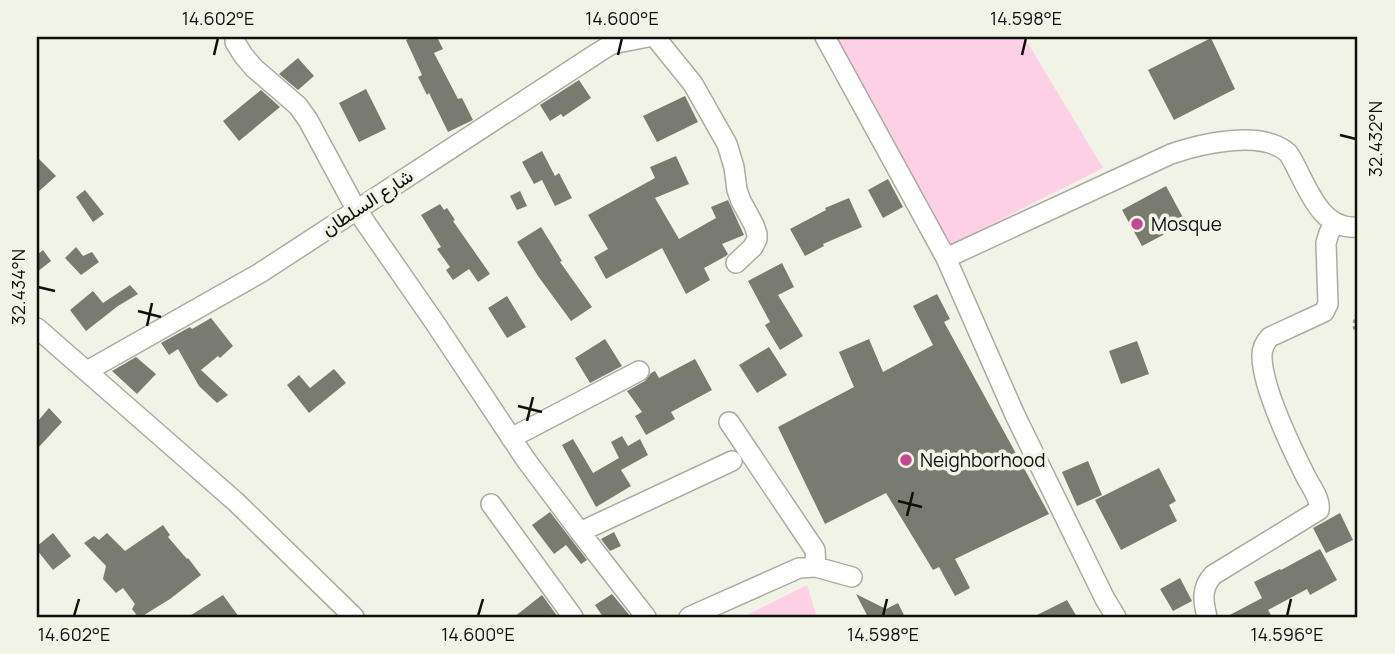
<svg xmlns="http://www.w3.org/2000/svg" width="1395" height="654" font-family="Manrope,Vazirmatn,sans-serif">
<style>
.green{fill:#fed0e6}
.building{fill:#7a7b70}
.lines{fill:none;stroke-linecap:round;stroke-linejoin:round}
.minor-casing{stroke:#abaca1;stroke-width:22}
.path{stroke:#96978e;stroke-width:2.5;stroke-dasharray:3.5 3.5;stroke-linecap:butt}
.minor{stroke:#fff;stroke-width:19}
.ticks{fill:none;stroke:#0f100c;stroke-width:2.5}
.poi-dot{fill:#c64690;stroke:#f1f3e6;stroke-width:2.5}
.labels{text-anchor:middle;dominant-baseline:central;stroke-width:7;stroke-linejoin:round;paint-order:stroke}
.street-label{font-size:19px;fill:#0f100c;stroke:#f1f3e6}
.poi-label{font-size:19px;fill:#0f100c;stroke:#f1f3e6;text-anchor:start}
.neatline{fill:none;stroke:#0f100c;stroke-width:2.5}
.ticks-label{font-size:18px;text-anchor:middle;fill:#0f100c}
</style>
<rect width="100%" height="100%" fill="#f1f3e6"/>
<path class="green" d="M833,37H1024L1103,168L950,245Z
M807,585L817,617H743Z"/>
<path class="building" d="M412,37H437L443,49L434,53L458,99L462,98L473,120L448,132L429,93L427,95L418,77L422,75L406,40Z
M1211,38L1235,89L1174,120L1148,70Z
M298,58L314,76L298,90L279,74Z
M579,80L591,98L563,117L561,114L550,121L540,105Z
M366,89L386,129L359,142L339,103Z
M261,90L280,107L239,141L223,121Z
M685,96L698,122L657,142L643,116Z
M542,151L555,176L559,173L572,198L555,206L542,180L534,184L522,162Z
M676,156L689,184L655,198L679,239L716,218L711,207L728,200L744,235L722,244L728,254L726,256L704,268L710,280L686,294L662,248L606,279L594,257L608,249L588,215L655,178L650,167Z
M37,157L56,176L37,193Z
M888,179L903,207L883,218L868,190Z
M1166,186L1186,223L1142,246L1122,210Z
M85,190L104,214L93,222L76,197Z
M520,191L527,206L517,210L510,196Z
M849,198L862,227L823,244L824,246L805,256L790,229L826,210L825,208Z
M440,204L444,210L447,208L455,220L453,221L490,274L478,282L469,269L453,280L446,270L450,267L437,249L441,247L421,215Z
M541,227L562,261L560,262L592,307L571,321L538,276L517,242Z
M76,247L83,256L92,252L99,262L81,275L65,258Z
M43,250L51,261L37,272V255Z
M782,263L794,287L778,295L803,336L780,350L765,325L770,322L748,281Z
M130,285L138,294L118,306L86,331L70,310L93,291L103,303Z
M937,294L950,319L944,322L1049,514L955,559L970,588L955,596L939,567L933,570L886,493L825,524L778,427L854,387L839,352L869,339L883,372L933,345L913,306Z
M507,296L526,327L507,338L488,308Z
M211,318L233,346L220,358L218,356L201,370L228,395L217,403L199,386L178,349L169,355L161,343L190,327L192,329Z
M605,339L622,366L590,383L575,358Z
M1137,341L1149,374L1121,384L1109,351Z
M769,347L787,375L757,393L739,365Z
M136,357L156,374L137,394L112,371Z
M695,359L712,390L671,412L675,419L646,435L635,416L642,412L627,391L645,381L651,373L655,371L659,378Z
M334,369L346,383L309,413L287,385L299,375L310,388Z
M49,408L62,422L37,449V422Z
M622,436L628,446L640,439L648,455L621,470L631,486L596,507L562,445L573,439L593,473L619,458L611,442Z
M1088,461L1102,495L1077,506L1062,472Z
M1159,468L1176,501L1169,505L1177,521L1121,550L1095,500Z
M550,512L587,560L581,564L566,545L554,554L532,525Z
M1340,513L1353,540L1326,553L1313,528Z
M163,525L170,535L168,537L187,559L188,558L201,575L170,599L141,617H138L132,609L135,604L123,588L116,593L103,579L106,566L84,543L94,536L99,540L107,533L125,551Z
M614,532L621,546L610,551L601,539Z
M53,533L71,556L53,570L37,550V546Z
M1320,549L1337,580L1310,595L1307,589L1268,610L1272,617H1226L1262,598L1254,582L1280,569L1281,570Z
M1180,578L1192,601L1173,611L1160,589Z
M612,594L631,617H603L595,605Z
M856,594L886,609L898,603L905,617H868Z
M223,595L239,617H188Z
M542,595L558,617H514Z
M1067,600L1077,617H1033Z"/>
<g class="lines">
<defs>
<path id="minor" d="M655,37L693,84L727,144L734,167L737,190L741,201L754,225L757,234V239L753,247L736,263
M825,37L946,258L1015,415L1105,599L1116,617
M235,42L243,55L254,68L298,106L308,120L356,209L435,323L526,460L580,532L732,461
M946,258L1171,154C1200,144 1262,129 1288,153C1291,157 1294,163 1296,167C1310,194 1323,230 1358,227
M37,328L236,502L354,617
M87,371L260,273L599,52L612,44L648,37
M729,422L815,550L816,567
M511,438L639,371
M491,504L573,617
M580,532L646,617
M689,617L799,568L816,567L852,577
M1207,617C1203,601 1201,588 1213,575L1319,510C1321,498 1310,486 1305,475C1291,447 1262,387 1262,356C1262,349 1265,342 1270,337L1324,312L1328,304L1326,243L1329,233L1335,223"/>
</defs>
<use href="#minor" class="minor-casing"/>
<path class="path" d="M1358,314L1356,315L1353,325L1358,337"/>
<use href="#minor" class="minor"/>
</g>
<path class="ticks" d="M214,55L218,38M618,55L622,38M1022,55L1026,38M1340,135L1356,139M38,287L55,291M138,311L161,317M147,326L152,303M518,406L542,412M527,421L533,397M898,501L922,507M907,516L913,492M74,616L79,599M478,616L483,599M883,616L887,599M1287,616L1291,599"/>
<g class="poi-dot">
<circle cx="1137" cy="224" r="7"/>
<circle cx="906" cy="460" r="7"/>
</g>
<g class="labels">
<g class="street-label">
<text transform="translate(367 202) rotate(-33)">شارع السلطان</text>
</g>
<g class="poi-label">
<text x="1151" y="224">Mosque</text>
<text x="920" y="460">Neighborhood</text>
</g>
</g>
<rect width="1395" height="654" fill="none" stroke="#f1f3e6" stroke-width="77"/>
<rect x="38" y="38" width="1318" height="578" class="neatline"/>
<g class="ticks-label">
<text x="218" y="25">14.602°E</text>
<text x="622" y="25">14.600°E</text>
<text x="1026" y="25">14.598°E</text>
<text transform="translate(1376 139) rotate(-90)" y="6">32.432°N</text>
<text transform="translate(19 287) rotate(-90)" y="6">32.434°N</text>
<text x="74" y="641">14.602°E</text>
<text x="478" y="641">14.600°E</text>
<text x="883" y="641">14.598°E</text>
<text x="1287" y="641">14.596°E</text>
</g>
</svg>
